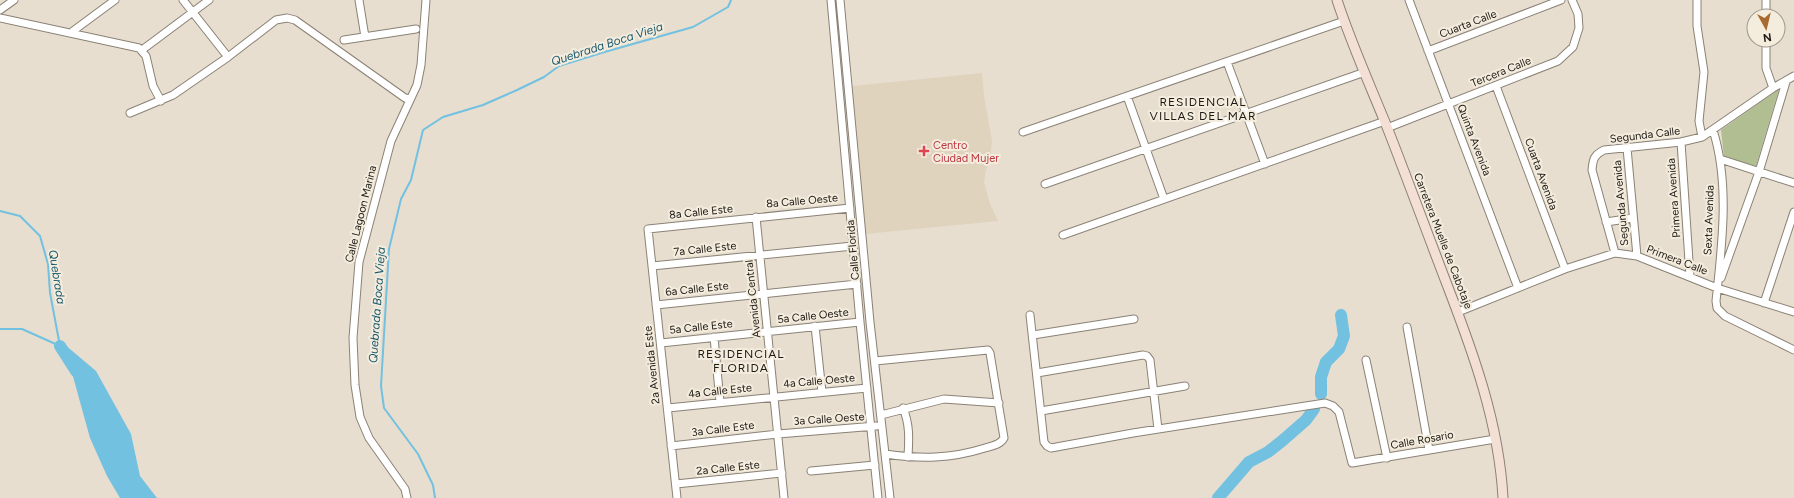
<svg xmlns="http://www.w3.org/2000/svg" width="1794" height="498" font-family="Figtree,sans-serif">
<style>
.built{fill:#dfd3be}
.green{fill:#b0be92}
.water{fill:#72c1e0}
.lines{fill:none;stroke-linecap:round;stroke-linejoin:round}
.stream{stroke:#72c1e0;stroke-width:2}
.river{stroke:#72c1e0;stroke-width:12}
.minor-casing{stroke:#8a8275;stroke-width:9}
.secondary-casing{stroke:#8a8275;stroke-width:11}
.minor{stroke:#fff;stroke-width:7}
.secondary{stroke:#f4dfd5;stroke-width:9}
.health-dot{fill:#e0444e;stroke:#f4ecdd;stroke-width:1.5}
.labels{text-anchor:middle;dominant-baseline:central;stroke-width:4;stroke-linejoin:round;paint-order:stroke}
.street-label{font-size:11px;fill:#1d1a15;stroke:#f4ecdd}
.health-label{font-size:11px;fill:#be3a42;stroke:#f4ecdd;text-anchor:start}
.water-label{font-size:12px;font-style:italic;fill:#1a5a6f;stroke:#f4ecdd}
.neighbourhood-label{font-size:12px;letter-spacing:1px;fill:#1d1a15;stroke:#f4ecdd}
</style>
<rect width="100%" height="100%" fill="#e7ded0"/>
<path class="built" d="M982,73L984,96L992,141L990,161L986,170L984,182L990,204L998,221L865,234L852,86Z"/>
<path class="green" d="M1779,89L1756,166L1724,157L1721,130Z"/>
<path class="water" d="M64,344L96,371L131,434L140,476L157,498H120L107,476L90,438Z"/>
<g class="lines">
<path class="stream" d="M0,211L20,216L40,236L48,264L50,293L60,346
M0,329H22L60,346
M435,498L433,485L418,454L384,408L381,386L389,249L401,199L411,180L423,130L443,117L483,105L517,90L544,77L559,66L601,53L693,27L728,7L731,0"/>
<path class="river" d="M60,346L76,371
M1321,394V377L1326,362L1339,349L1344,336L1341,315
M1218,498L1249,462L1268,452L1282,441L1306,420L1314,409"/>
<defs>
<path id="minor" d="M183,0L228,57
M359,0L365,37
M831,0L860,322L878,498
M840,0L870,322L890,498
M1409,0L1518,288
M1697,0V26L1704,72L1699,121L1702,137
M0,10L14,0
M1766,16V0
M0,18L139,48L146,56L153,86L161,101
M72,33L73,31L115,0
M344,40L416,29
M1766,40V68L1773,88
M142,50L209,0
M1428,51L1561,0
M1227,62L1265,164
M1496,86L1565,269
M1127,96L1164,199
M130,113L173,95L228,57L276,20L287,18L295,20L405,98L410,99
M1387,128L1558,61L1573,47L1579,28L1578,14L1572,0
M1713,130C1730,184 1722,245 1716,301L1717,308L1725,316L1794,350
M1023,132L1344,21
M1681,142L1690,276
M1627,148L1637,256
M1720,159L1794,183
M1045,184L1365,72
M756,217L784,498
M1606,222L1633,218
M1063,235L1385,121
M1615,253L1592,170C1593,159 1594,155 1604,150L1681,142L1702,137L1773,88L1794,76
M652,266L853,246
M1721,278L1759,172L1786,82
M1764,303L1794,212
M656,305L857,284
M1458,312L1565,269L1615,253L1637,256L1717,288L1794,312
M1030,315L1044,442L1047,446L1051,448L1133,433L1325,403L1333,406L1339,412L1352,463L1495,439
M815,326L822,392
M1407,327L1429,450
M1033,335L1134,319
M714,337L720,402
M661,343L860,322
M1366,360L1387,458
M875,361L988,350L990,353L1004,438C1000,445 992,446 985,448C950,459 921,459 885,454
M1037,373L1143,355L1147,356L1150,360L1158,429
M668,408L867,388
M903,408C910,425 909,439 908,457
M1041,411L1185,386
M881,415L944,399L999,403
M671,446L778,434L876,426
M811,471L875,465
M676,484L782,473
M407,498L405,489L369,438L360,417L355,385L353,338L359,262L391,141L417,85L421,65L426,0
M677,498L648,229L850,208"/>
<path id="secondary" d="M1337,0C1351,43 1370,85 1387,127C1407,178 1426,230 1446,282C1473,352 1499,423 1503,498"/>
</defs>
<use href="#minor" class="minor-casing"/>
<use href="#secondary" class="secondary-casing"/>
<use href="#minor" class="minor"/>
<use href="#secondary" class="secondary"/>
</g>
<path class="health-dot" d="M922 145h4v4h4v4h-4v4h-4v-4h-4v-4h4z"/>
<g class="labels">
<g class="street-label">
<text transform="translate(1468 24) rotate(-21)">Cuarta Calle</text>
<text transform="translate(1501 72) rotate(-22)">Tercera Calle</text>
<text transform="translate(1645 135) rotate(-7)">Segunda Calle</text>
<text transform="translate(1474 140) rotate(69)">Quinta Avenida</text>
<text transform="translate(1541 174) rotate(70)">Cuarta Avenida</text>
<text transform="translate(1674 198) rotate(-94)">Primera Avenida</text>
<text transform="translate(802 201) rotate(-5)">8a Calle Oeste</text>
<text transform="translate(1621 203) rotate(-95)">Segunda Avenida</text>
<text transform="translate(701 212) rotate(-6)">8a Calle Este</text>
<text transform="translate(361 214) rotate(-76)">Calle Lagoon Marina</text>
<text transform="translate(1709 220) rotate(-88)">Sexta Avenida</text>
<text transform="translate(1443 241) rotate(69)">Carretera Muelle de Cabotaje</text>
<text transform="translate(705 249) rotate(-6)">7a Calle Este</text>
<text transform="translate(853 250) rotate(-95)">Calle Florida</text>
<text transform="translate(1677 260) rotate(21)">Primera Calle</text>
<text transform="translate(697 289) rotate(-6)">6a Calle Este</text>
<text transform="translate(753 299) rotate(-96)">Avenida Central</text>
<text transform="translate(813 316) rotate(-6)">5a Calle Oeste</text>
<text transform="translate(701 327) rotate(-6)">5a Calle Este</text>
<text transform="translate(652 365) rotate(-96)">2a Avenida Este</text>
<text transform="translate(819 381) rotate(-5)">4a Calle Oeste</text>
<text transform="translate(720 391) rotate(-6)">4a Calle Este</text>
<text transform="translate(829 419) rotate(-4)">3a Calle Oeste</text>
<text transform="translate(723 429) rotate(-7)">3a Calle Este</text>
<text transform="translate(1422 440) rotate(-10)">Calle Rosario</text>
<text transform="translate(728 468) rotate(-6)">2a Calle Este</text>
</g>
<g class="health-label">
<text x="933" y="145">Centro<tspan x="933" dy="13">Ciudad Mujer</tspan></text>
</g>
<g class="water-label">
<text transform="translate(607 44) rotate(-18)">Quebrada Boca Vieja</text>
<text transform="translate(57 277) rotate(81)">Quebrada</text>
<text transform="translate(377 305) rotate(-86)">Quebrada Boca Vieja</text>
</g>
<g class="neighbourhood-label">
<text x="1203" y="102">RESIDENCIAL<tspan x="1203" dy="14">VILLAS DEL MAR</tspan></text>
<text x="741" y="354">RESIDENCIAL<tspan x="741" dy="14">FLORIDA</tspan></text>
</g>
</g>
<g transform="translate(1766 28) rotate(172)"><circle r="19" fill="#f4ecdd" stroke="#9e988d"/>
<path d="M0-3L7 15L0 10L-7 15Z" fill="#a86a2f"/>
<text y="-6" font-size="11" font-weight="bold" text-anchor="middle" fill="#1d1a15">N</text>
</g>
</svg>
